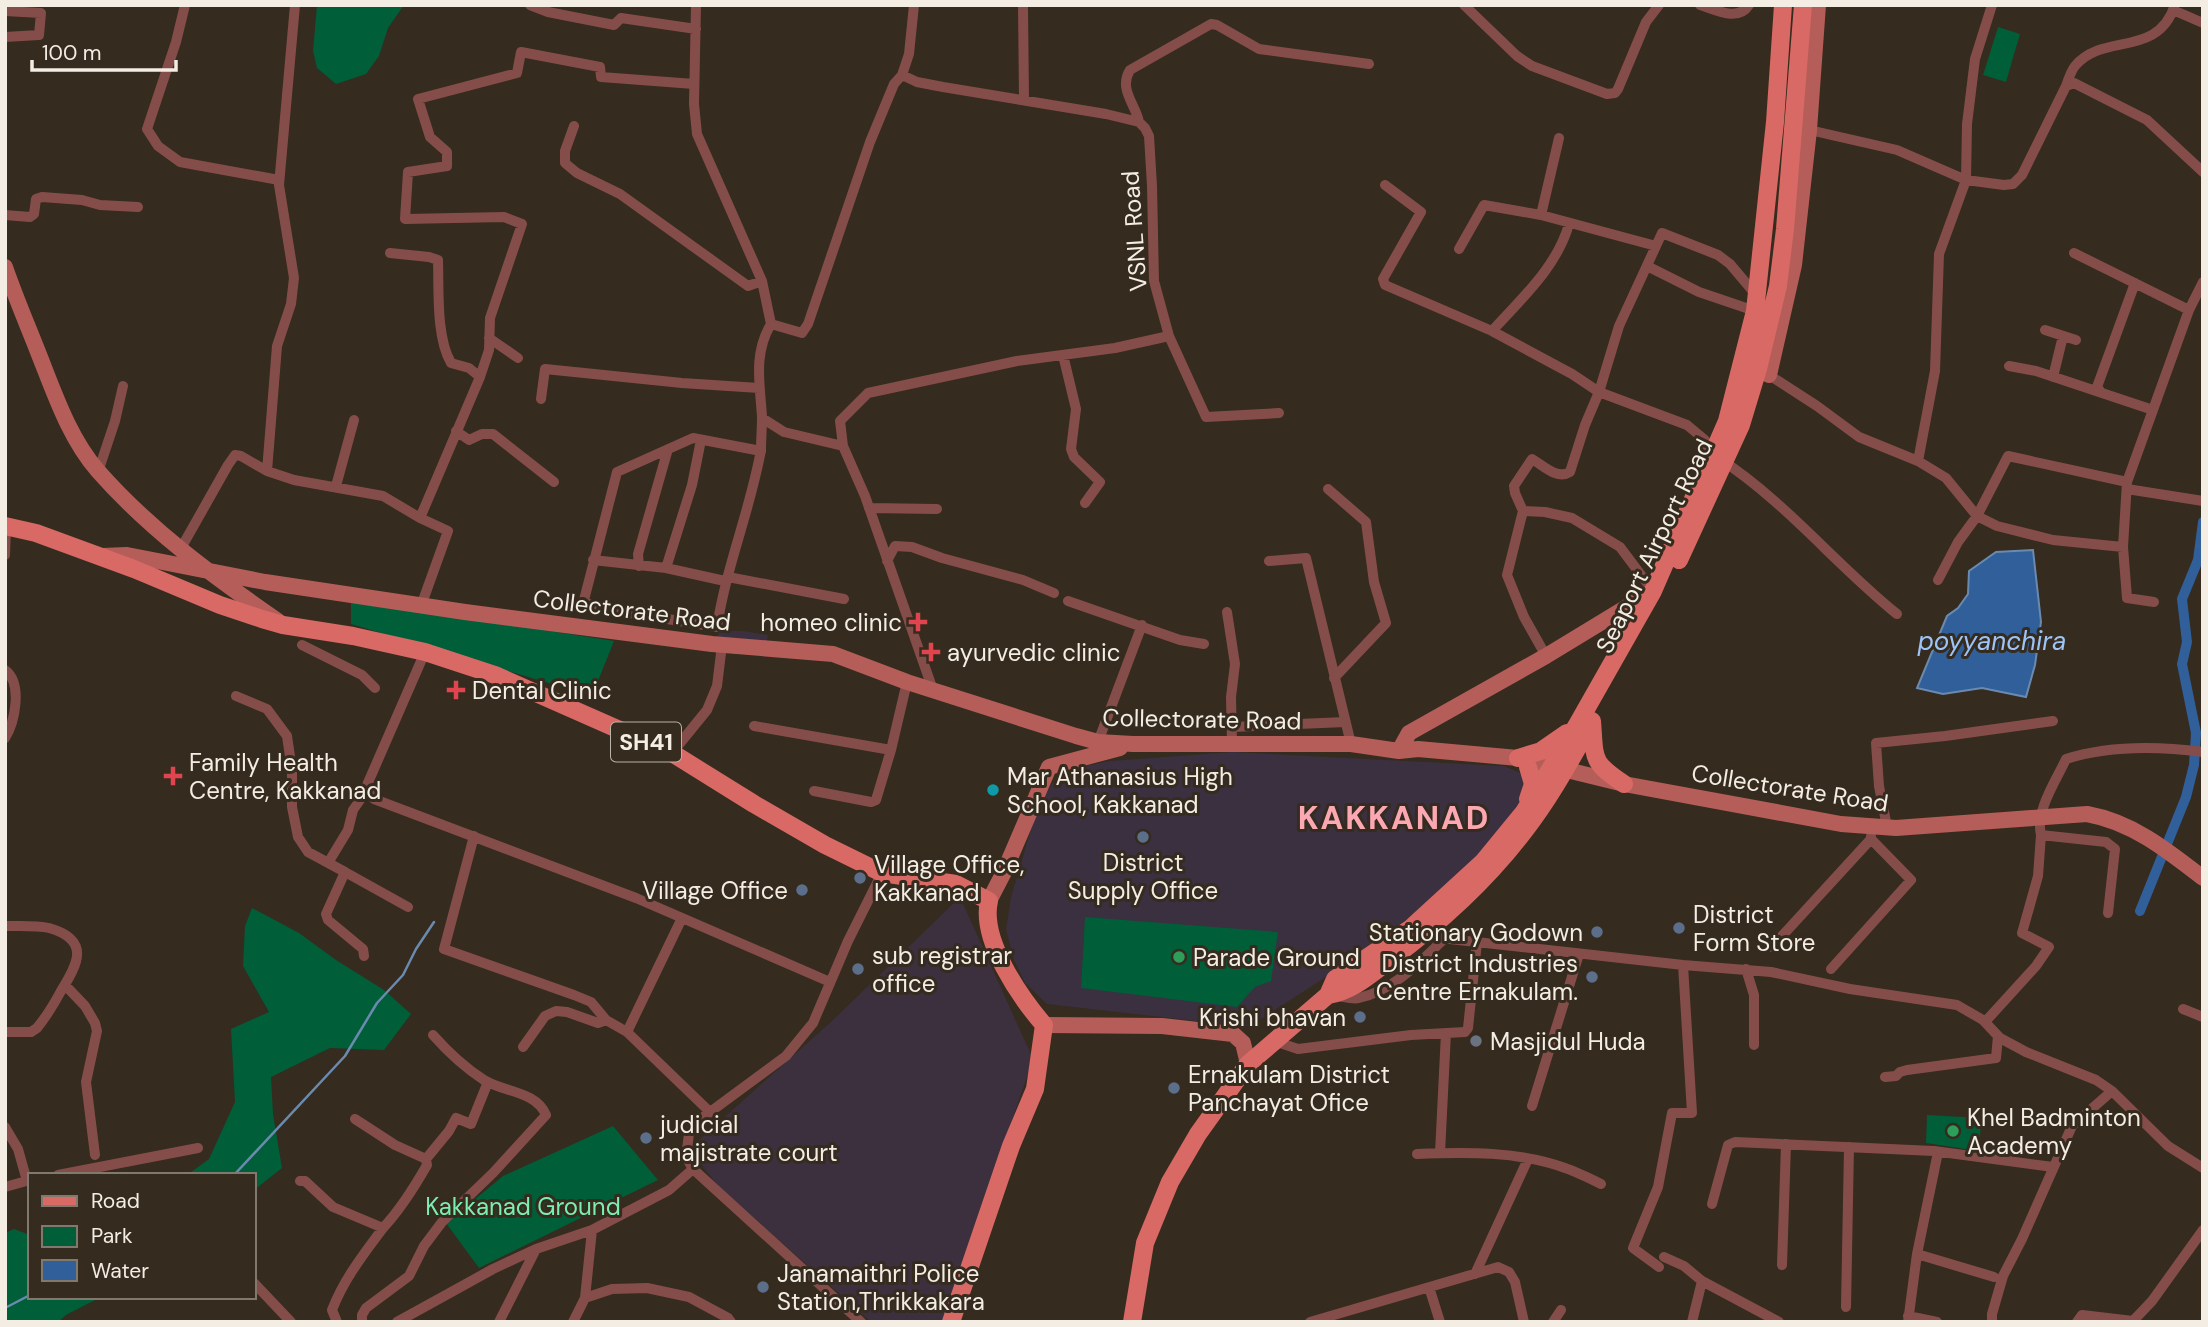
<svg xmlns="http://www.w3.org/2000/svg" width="2208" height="1327" font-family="'DM Sans',sans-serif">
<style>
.commercial{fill:#3a303f}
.industrial{fill:#3c303e}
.green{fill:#005e39}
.water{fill:#315f9a;stroke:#6b8ab0;stroke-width:2}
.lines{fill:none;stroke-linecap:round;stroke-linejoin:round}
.stream{stroke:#6b8ab0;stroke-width:2.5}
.canal{stroke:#315f9a;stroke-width:10}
.street{stroke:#854d4a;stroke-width:10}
.secondary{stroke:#b55d59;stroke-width:16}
.primary{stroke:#d96965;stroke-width:18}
.health-dot{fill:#e0444e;stroke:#352b1e;stroke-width:2.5}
.culture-dot{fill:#0f9aa8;stroke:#352b1e;stroke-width:2.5}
.service-dot{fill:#5c6f8a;stroke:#352b1e;stroke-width:2.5}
.leisure-dot{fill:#2e9e5b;stroke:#352b1e;stroke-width:2.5}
.worship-dot{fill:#6b7280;stroke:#352b1e;stroke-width:2.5}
.labels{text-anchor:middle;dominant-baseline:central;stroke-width:6;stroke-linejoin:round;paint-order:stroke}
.shield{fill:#352b1e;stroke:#bab3a9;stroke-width:2}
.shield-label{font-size:23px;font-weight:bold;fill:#f3ede4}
.street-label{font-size:24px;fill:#f3ede4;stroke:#352b1e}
.poi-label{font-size:24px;fill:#f3ede4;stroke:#352b1e;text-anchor:start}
.park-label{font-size:24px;fill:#7beeb0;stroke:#352b1e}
.water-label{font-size:26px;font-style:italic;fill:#9ec4f7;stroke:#352b1e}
.district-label{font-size:32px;font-weight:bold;letter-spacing:2px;fill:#fca8b4;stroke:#352b1e}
</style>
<rect width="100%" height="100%" fill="#352b1e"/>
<path class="commercial" d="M719,631H743L768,635L766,646L717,642Z
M1233,752L1504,766L1527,776L1525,796L1504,825L1463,873L1418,911L1332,973L1249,1027L1047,1004L1025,983L1014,960L1006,929L1011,897L1037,809L1053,782L1070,769L1110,761Z"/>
<path class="industrial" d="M960,897L1033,1059L943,1322H871L718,1186L689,1149L833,1020Z"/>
<path class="green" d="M317,5H404L388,28L379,56L366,74L336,84L317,68L313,51Z
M1998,27L2020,34L2006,82L1983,75Z
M351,600L614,641L592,696L351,624Z
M252,908L299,933L336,960L384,990L411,1014L384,1050L330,1048L271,1077L273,1114L282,1168L254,1190V1175H187L209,1159L235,1102L231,1029L269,1012L243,966L245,926Z
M1085,917L1278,932L1271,981L1255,987L1237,1007L1081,988Z
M1927,1115L1982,1118L1978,1151L1926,1143Z
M613,1126L658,1180L479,1268L446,1223L503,1176Z
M14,1229L30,1235V1297H101L66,1315L58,1322H5V1233Z"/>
<path class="water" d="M2033,550L2041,622L2035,665L2026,697L1982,688L1943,694L1917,688L1947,616L1958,608L1968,594L1969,571L1996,552Z"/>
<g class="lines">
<path class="stream" d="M234,1175L345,1056L377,1003L403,975L416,949L434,922
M5,1308L30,1295"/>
<path class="canal" d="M2140,911L2186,797L2194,765L2196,733L2182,664L2187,642L2182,599L2198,560L2203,522"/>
<path class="street" d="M185,5L176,42L147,129L158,146L180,162L279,180
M530,5L548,12L614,25L621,18L696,29
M696,5L694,104L697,134L762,281L771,324C753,354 760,384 762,417C762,428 761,440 761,451L760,455C749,513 726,568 717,627L599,608L586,603L584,600L617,472L693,438L761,451
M1023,5L1024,100
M1464,5L1517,56L1532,66L1607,94L1615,93L1618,89L1646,22L1659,5
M1700,5C1716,10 1738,22 1749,5
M2173,10L2203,23
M5,11L41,13L39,35L5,37
M2066,86C2068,80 2071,71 2075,66C2103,32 2157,59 2175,5
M1139,122C1136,105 1118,89 1130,70L1211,24L1217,25L1259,49L1369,64
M574,126L565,151V163L577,173L620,194L748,286L762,281
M1805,129L1897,150L1966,180L2004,185L2013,184L2022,175L2066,86L2074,83L2147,120L2203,172
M1385,185L1421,212L1383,279L1385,285L1492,331L1572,374L1599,392L1585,425L1570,472C1557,480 1544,466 1532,459L1514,486L1515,493L1523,511L1507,575L1524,617L1546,656
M5,215L30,217L34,214L36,199L42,197L82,200L100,205L138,207
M1541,215L1559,138
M1459,249L1484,205L1541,215L1656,246
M390,253L429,257L438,260C439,291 436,337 451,363L469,368L480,377L420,518
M2074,253L2189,310
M1647,266L1699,292L1755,311
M771,324L802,333L808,324L870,142L894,84L902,75L909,54L914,5
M2045,330L2076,340
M1492,331C1521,299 1557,267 1569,224
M1169,336L1206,417L1279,413
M489,338L518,358
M1063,355L1076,409L1071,449L1074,457L1100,482L1085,503
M2009,366L2036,371L2153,410
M1769,375L1817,406L1859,437L1918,461L1946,478L1977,516L1997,526L2053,540L2123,547
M480,377L489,350L490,318L522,224L504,217L405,219L408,172L447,166V152L430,137L418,99L517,73L521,52L600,67L601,77L694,84
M2053,377L2063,336
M2101,392L2097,387L2135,283
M541,399L545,369L682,383L759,388
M762,418L784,432L843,446L865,496L933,690
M456,431L469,440L482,434H493L554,482
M843,446L840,421L868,393L1017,361L1115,348L1169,336L1154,281L1152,186L1149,136L1145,128L1139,122L1106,114L943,87L917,82L902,75
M1720,459C1786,502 1836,565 1897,614
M1918,461L1935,371L1939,254L1966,180L1967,124L1975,59L1992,5
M1701,462L1705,440L1687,425L1599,392L1619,326L1662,233L1718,255L1730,264L1757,296
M267,471L277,346L291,304L294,278L279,185L295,5
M98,472L115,421L123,386
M336,486L354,420
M1328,489L1366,522L1374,582L1386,623L1334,678
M2127,489L2203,501
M869,508L937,509
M1523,511L1545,512L1572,518L1620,547L1653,591
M180,550L228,465L235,455L241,456L267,471L294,480L383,496L420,518L448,531L421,606
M5,555L6,526
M593,560L666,568L725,581
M887,561L895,546L912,547L942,558L1023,580L1054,593
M1269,561L1306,558L1351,744
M639,566L638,554L668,449
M666,568L692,485L701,440
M728,577L844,599
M1938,580L1958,542L1977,516L2008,456L2127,482
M1068,601L1180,640L1204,644
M2154,602L2127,598L2123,547L2127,482L2189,310L2203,282
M1227,612L1235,664L1231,697L1232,743
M302,645L362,675L375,688
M425,652L367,785V790L374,799L636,898L830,982
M5,670C23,683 15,722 5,738
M236,696L267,709L287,736L292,770V807L298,837L308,852L345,872
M754,726L891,750L907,682
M1233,727L1345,722
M1098,742L1142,625
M672,753L707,710L717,686L722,645
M814,791L871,802L876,800L891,750
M1887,827L1879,786L1876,743L1945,736L2053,721
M474,836L444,949L574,995L591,1002L606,1020
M328,863L348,830L353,810L367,790
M2108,913L2115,849L2106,842L2041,835C2035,811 2056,781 2066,759C2110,745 2157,746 2203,752
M5,926C19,926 36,925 49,928C91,940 78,964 61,991C54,1004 46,1017 37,1028L31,1032H5
M1422,936L1683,965L1771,972L1850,989L1957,1005L1983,1020L2000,1038L2026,1052L2096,1080L2112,1091L2168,1146L2203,1168
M1772,947L1871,839V836
M364,956L363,949L328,920L326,914L345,872L408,907
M1746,969L1754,995V1045
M1831,969L1911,880L1871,839
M65,985L85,1006L95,1023L97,1031L86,1082L95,1155
M1338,996C1345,997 1353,1000 1359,998C1394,990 1420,962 1444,939
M2183,1009L2203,1017
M1985,1022L2036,966L2049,947L2022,933L2038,876L2041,835
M627,1032L682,918
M1274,1041L1298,1049L1411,1035L1465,1032L1468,1028L1477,942
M523,1047L545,1016L556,1011L567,1012L598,1023L606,1020L627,1032L710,1112
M1885,1077L1896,1076L1900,1072L1907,1070L1996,1058L1998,1036
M1532,1106L1579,954
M355,1119L395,1145L426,1159
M5,1127L18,1149L27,1181
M1440,1153L1446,1033
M1417,1154C1465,1152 1519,1151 1565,1168C1577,1172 1589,1178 1601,1184
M693,1169L669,1190L592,1230L585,1298L612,1289L647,1288L689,1297L728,1318L731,1322
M58,1175L198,1148
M300,1181H305L333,1207L383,1228C399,1211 415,1186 427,1165L426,1159L449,1131L456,1118L471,1124L488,1082
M5,1187L30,1180
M1712,1204L1728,1145L1735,1142L1934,1151L2053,1167
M1917,1254L1994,1277
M1664,1257L1684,1266L1702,1281L1779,1322
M1782,1265L1786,1144
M1659,1267L1633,1248L1658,1187L1672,1113H1692L1683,965
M1475,1274L1528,1159
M254,1283L291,1322
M1429,1287L1440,1322
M1846,1307L1849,1147
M1908,1316L1937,1322
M337,1322L332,1310C344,1279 363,1255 383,1228
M362,1322V1315L366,1308L409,1276L424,1246L442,1222L493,1173L546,1115C536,1091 503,1092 484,1080C464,1067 448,1052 433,1035
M397,1322L493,1269L536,1249L592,1230
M499,1322L536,1249
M573,1322L585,1298
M861,1322L693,1169L686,1157L689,1134L702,1118L786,1056L813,1023L848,941L882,873
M1310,1322L1498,1267L1509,1272L1515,1282L1524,1322
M1553,1322L1561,1310
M1692,1322L1702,1281
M1908,1322L1917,1254L1938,1152
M1992,1322V1314L2003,1276L2022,1239L2072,1126L2112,1091
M2077,1322L2082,1315L2133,1321L2152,1301L2203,1230"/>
<path class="secondary" d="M5,267C15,296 27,324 38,352C54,392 69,438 98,471C150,530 213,576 278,621
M1758,369L1769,375L1794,265L1809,130L1818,5
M102,556L127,555L265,582L465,612L712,644L833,654L907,682L1076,736L1098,742L1133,744H1351L1399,751L1418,749L1518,758L1624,784L1841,824L1896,828L2087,814C2132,822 2167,850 2203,878
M1399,751L1409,733L1546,656L1653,591
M989,901L1004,872L1049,767L1120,748
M1044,1025L1162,1026L1233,1034L1243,1043L1248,1064"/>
<path class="primary" d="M5,526L36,533L134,569L220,605L262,619L283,625L353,636L425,652L495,675L672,753L754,804L825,845L882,873L956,884L989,901C980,940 1020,997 1044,1025L1035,1089L1011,1146L951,1322
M1679,560L1741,425L1758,369L1778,286L1785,229L1803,5
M1592,721C1595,760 1591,762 1624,784
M1518,758L1541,751L1567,733
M1528,767L1533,784L1528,799
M1328,995C1353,991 1371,974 1391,959C1441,922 1488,879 1525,830C1550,798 1570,761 1590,726
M1132,1322L1145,1243L1170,1182L1198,1134L1248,1064L1328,995L1335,979L1411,928L1483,862L1524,812L1577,725L1653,591L1727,421L1755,311L1775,122L1783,5"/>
</g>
<g class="health-dot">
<path d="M914.5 611.5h7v7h7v7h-7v7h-7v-7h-7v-7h7z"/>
<path d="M927.5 641.5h7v7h7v7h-7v7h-7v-7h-7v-7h7z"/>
<path d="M452.5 679.5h7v7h7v7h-7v7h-7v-7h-7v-7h7z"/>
<path d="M169.5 765.5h7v7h7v7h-7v7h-7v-7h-7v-7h7z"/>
</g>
<circle class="culture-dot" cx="993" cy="790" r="7"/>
<g class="service-dot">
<circle cx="1143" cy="837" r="7"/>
<circle cx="860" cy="878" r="7"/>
<circle cx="802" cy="890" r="7"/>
<circle cx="1679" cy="928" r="7"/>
<circle cx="1597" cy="932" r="7"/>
<circle cx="858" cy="969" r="7"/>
<circle cx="1592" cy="977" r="7"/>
<circle cx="1360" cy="1017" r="7"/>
<circle cx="1174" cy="1088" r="7"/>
<circle cx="646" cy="1138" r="7"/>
<circle cx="763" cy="1287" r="7"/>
</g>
<g class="leisure-dot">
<circle cx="1179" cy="957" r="7"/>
<circle cx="1953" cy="1131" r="7"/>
</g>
<circle class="worship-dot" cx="1476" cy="1041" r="7"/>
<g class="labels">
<rect class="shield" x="611" y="722.5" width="70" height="39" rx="5"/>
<g class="shield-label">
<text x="646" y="742">SH41</text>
</g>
<g class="street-label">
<text transform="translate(1134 231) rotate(-94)">VSNL Road</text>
<text transform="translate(1654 546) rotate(-64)">Seaport Airport Road</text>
<text transform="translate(632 610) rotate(7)">Collectorate Road</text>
<text transform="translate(1202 719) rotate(1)">Collectorate Road</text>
<text transform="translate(1790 788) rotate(9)">Collectorate Road</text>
</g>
<g class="poi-label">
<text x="902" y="622" text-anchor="end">homeo clinic</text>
<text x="947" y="652">ayurvedic clinic</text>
<text x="472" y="690">Dental Clinic</text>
<text x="189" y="762">Family Health<tspan x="189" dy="28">Centre, Kakkanad</tspan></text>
<text x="1007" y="776">Mar Athanasius High<tspan x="1007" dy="28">School, Kakkanad</tspan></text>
<text x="1143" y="862" text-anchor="middle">District<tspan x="1143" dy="28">Supply Office</tspan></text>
<text x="874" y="864">Village Office,<tspan x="874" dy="28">Kakkanad</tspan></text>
<text x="788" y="890" text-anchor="end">Village Office</text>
<text x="1693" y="914">District<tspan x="1693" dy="28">Form Store</tspan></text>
<text x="1583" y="932" text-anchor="end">Stationary Godown</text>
<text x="872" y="955">sub registrar<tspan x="872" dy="28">office</tspan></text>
<text x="1193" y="957">Parade Ground</text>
<text x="1578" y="963" text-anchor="end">District Industries<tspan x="1578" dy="28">Centre Ernakulam.</tspan></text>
<text x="1346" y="1017" text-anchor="end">Krishi bhavan</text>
<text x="1490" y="1041">Masjidul Huda</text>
<text x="1188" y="1074">Ernakulam District<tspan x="1188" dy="28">Panchayat Ofice</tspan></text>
<text x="1967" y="1117">Khel Badminton<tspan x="1967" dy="28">Academy</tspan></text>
<text x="660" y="1124">judicial<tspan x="660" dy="28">majistrate court</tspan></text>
<text x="777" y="1273">Janamaithri Police<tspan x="777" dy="28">Station,Thrikkakara</tspan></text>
</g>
<g class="park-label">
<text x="523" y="1206">Kakkanad Ground</text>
</g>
<g class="water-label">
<text x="1992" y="641">poyyanchira</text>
</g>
<g class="district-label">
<text x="1394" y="818">KAKKANAD</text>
</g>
</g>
<rect width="2208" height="1327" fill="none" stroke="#f3ede4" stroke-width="14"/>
<rect x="28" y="1173" width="228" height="126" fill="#352b1e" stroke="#81796d" stroke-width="2"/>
<rect x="42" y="1196" width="35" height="10" fill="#d96965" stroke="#81796d" stroke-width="2"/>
<text x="91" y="1208" font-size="21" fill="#f3ede4">Road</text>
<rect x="42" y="1226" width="35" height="21" fill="#005e39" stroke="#81796d" stroke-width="2"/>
<text x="91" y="1243" font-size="21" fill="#f3ede4">Park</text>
<rect x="42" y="1260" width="35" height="21" fill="#315f9a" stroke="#81796d" stroke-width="2"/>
<text x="91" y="1278" font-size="21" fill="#f3ede4">Water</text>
<path d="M32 60v10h144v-10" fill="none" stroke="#f3ede4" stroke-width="3.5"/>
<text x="42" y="60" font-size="21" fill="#f3ede4" stroke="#352b1e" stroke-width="5" paint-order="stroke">100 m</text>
</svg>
